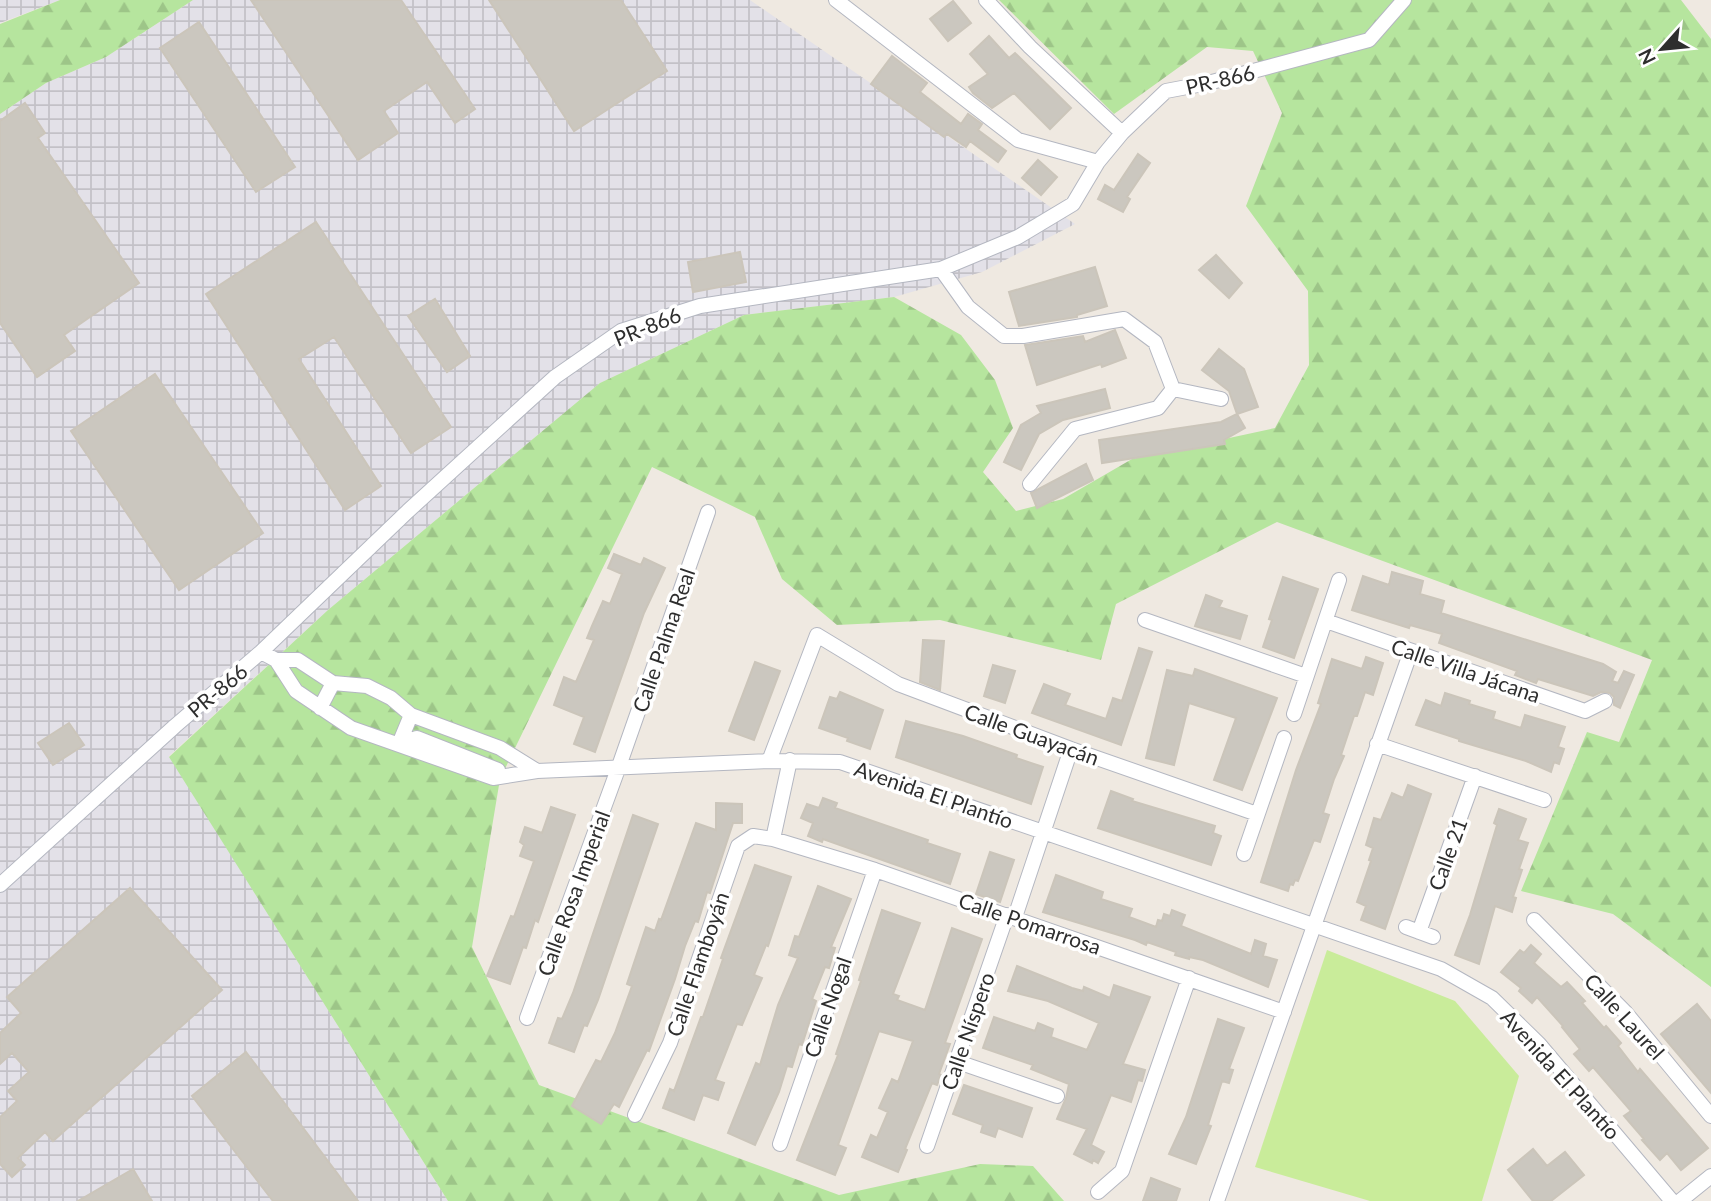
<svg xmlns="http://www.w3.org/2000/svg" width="1711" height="1201" font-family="Lato,sans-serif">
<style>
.industrial{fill:url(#industrial-grid)}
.forest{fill:url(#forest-firs)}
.pitch{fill:#c9ec9a}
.building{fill:#cbc7bf;stroke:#cbc5ba;stroke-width:2}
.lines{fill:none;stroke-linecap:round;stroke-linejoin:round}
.minor-casing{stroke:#b4b7c1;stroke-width:16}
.minor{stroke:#fff;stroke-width:14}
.labels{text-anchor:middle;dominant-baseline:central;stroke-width:7;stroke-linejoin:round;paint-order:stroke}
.street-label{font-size:21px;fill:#2e2e2e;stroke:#fff}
</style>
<defs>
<pattern id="industrial-grid" width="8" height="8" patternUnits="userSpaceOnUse" patternTransform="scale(1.75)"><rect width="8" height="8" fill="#e3e1e8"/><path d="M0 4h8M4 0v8" fill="none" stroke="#c3c1c7"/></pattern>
<pattern id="forest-firs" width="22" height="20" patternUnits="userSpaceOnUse" patternTransform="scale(1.75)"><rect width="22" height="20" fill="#b6e59e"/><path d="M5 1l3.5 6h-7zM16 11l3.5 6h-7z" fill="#9dc588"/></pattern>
</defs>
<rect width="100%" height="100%" fill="#efe9e1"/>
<path class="industrial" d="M0,0H60L0,23Z
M193,0H750L1075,224L982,272L894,297L744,315L600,383L328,610L169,756L448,1201H0V114L46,83L106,57Z"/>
<path class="forest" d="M60,0H193L106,57L46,83L0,114V24Z
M999,0H1681L1711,39V987L1613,914L1521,891L1587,732L1619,742L1652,660L1277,522L1116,604L1101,660L940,620L837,625L782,579L755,517L652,467L500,779L472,947L539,1085L839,1195L980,1164L1033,1166L1064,1201H448L169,757L328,610L600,383L744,315L894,297L961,335L995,380L1013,428L983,472L1016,511L1063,499L1132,459L1275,428L1309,365L1308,291L1246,206L1282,113L1253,51L1207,47L1114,114Z"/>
<path class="pitch" d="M1327,950L1455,1001L1519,1076L1482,1201H1370L1255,1167Z"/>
<path class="building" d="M251,0H401L475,109L455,123L427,82L384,111L398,133L358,160Z
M489,0H621L667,71L574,131Z
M953,1L971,23L948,41L930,19Z
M199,22L295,167L256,192L160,48Z
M989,36L1009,58L1015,53L1071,108L1050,129L1014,93L992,108L973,93L969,87L988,74L970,54Z
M892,56L927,83L920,92L961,124L968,114L982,124L978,130L1006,151L998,162L970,141L966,147L947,134L944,137L871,84Z
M25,103L45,133L38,138L139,283L64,335L75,351L37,377L0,323V121Z
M1138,154L1150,163L1127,197L1130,199L1123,212L1098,199L1105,185L1114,190Z
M1038,160L1057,177L1041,195L1022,178Z
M316,222L451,427L411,453L334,337L299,359L381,486L345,510L206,294Z
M740,252L746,282L693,292L688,262Z
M1216,255L1242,283L1229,298L1199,270Z
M1095,267L1107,306L1077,315V317L1019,326L1009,292Z
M435,299L470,356L447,372L408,316Z
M1115,330L1126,358L1102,367L1101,364L1037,385L1025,345L1083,336L1085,342Z
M1219,349L1244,369L1258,407L1237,414L1245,428L1224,440L1225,444L1102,463L1099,440L1221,422L1237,414L1229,391L1202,370Z
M155,374L263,533L179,590L71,431Z
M1105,389L1110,408L1063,420L1039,434L1021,470L1004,462L1021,425L1041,413L1037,406Z
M1086,464L1093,480L1037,508L1031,493Z
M614,554L641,565L644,558L665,568L644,613L595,752L574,744L584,717L554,705L564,677L576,682L594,640L587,638L592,626L603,601L610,604L622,574L608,568Z
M1392,572L1423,581L1420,594L1444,601L1441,613L1603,664L1616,672L1612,681L1618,683L1624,671L1634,675L1620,708L1614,705V697L1610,693L1601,692L1593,696L1538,679L1536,683L1515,675L1517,671L1439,643L1442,634L1410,625L1409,628L1352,610L1363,576L1389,585Z
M1283,577L1318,589L1294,658L1263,647L1272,620L1269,619Z
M1206,595L1222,601L1219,607L1247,616L1240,639L1195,626Z
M923,640L944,641L940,690L920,682Z
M1139,648L1152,652L1121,745L1032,713L1044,684L1070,694L1065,705L1106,719L1113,698L1122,701Z
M1366,657L1383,663L1373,695L1365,692L1357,716H1354L1341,755L1344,756L1334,779L1323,813L1329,815L1320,842L1314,840L1298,881L1295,880L1293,885L1290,884L1288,891L1261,882L1296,770L1321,704L1318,703L1332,659L1362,669Z
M755,662L780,671L754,740L729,731Z
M993,665L1015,671L1005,703L984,696Z
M1195,669L1277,698L1242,790L1214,780L1236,718L1189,703L1174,765L1146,758L1167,670L1193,676Z
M840,692L883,710L870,749L847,741L848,738L819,728L830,697L837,699Z
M1445,693L1470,701L1469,704L1495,712L1493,719L1521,728L1525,715L1565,727L1558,747L1564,749L1559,764L1554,762L1551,772L1526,761L1459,741V739L1416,725L1426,700L1441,706Z
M906,721L963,736L1017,755L1016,758L1043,767L1031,804L896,757Z
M69,723L84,745L53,765L38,743Z
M1408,785L1431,794L1385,929L1361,920L1366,906L1357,902L1371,861L1369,860L1373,848L1366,845L1374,818L1381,820L1392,793L1403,798Z
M1111,791L1133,799L1132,801L1215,826L1213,833L1221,836L1211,865L1098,828Z
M823,798L837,803L835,808L928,840L927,843L960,854L950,884L823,839L822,842L808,836L813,823L801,818L807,804L819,808Z
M716,803L742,804V823H733L710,893L707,892L698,922L695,921L685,946L675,979L649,1051L647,1050L619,1107L614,1104L601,1124L572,1106L596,1060L601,1062L615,1033L632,986L627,984L646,927L655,931L659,919L661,920L696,823L716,830Z
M551,807L575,815L538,922L535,920L526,948L523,947L510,984L487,976L511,916L514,917L534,861L520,856L524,845L520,842L525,827L542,833Z
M1499,809L1526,819L1518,840L1528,843L1519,869L1522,870L1513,897L1516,898L1512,912L1495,906L1479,964L1455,955L1470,915L1497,825L1494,823Z
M633,815L658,824L598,1000L587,1026L584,1025L574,1052L549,1043L558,1018L562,1019L573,993Z
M990,852L1014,860L1000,902L976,894Z
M755,865L791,877L768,946L766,945L754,975L762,978L742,1025L737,1024L715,1080L724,1083L718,1100L703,1095L694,1120L663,1108L670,1089L674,1091L701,1017H703L723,959L721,958Z
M1056,875L1103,892L1101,899L1132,909L1129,917L1156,927L1158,920L1162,921L1164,914L1170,916L1172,910L1185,915L1181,926L1251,954L1255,940L1266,944L1263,956L1277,960L1268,987L1203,960L1189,957V959L1175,955L1176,952L1147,942L1146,945L1135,940L1043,912Z
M818,886L851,899L831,947L835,948L829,968L825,967L812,999L816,1001L802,1045L799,1044L792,1067L787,1066L779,1092L755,1145L728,1133L756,1063L760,1065L778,1005L798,958L789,955L795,936L799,937Z
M130,888L222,990L53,1141L45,1132L18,1158L25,1165L12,1177L0,1164V1117L17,1101L8,1091L29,1072L12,1053L0,1064V1033L21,1013L7,997Z
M882,910L920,923L893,994L899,996L897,1000L925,1010L952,928L982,939L945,1043L950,1044L939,1074L941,1075L937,1085L932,1083L905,1149L907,1150L898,1172L862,1157L871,1135L877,1138L888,1112L879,1108L892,1079L898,1082L913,1041L879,1031L838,1145L846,1148L835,1175L797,1160L838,1055L836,1054L861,981L859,980Z
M1531,945L1541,954L1534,963L1561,987L1567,982L1585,1001L1582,1003L1604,1028L1606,1026L1621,1043L1618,1046L1638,1072L1640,1069L1708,1148L1681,1170L1667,1153L1660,1160L1642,1140L1644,1139L1624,1116L1631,1111L1593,1067L1589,1071L1574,1054L1580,1049L1562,1027L1563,1026L1537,997L1532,1003L1519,991L1521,988L1501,972L1520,950L1524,953Z
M1017,966L1072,988L1083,991L1084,987L1110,998L1114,985L1150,997L1123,1064L1145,1070L1142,1081L1138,1080L1131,1102L1111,1095L1091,1145L1104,1152L1098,1163L1093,1160L1092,1163L1074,1154L1087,1129L1057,1119L1066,1098L1069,1084L1031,1069L1033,1065L983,1048L994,1017L1035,1031L1038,1023L1053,1029L1051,1037L1087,1050L1099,1023L1048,1001L1008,991Z
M1697,1004L1711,1021V1093L1661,1034Z
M1218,1019L1244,1028L1229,1069L1233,1070L1229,1083L1222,1081L1208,1125L1211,1126L1196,1164L1169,1154L1186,1117Z
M246,1052L358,1201H273L192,1096Z
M964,1085L1032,1108L1022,1137L998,1128L995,1137L981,1132L983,1125L953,1114Z
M1533,1149L1547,1166L1565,1152L1584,1175L1551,1201H1533L1508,1170Z
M133,1169L152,1201H78Z
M1151,1178L1180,1189L1176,1201H1143Z"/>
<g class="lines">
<defs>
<path id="minor" d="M836,0L1018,140L1098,162
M986,0L1030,47L1122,133
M941,269L968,307L1004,336H1023L1124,319L1155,342L1173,389L1221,399
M1030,484L1075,429L1158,408L1173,389
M1145,620L1306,676
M1326,621L1585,711L1605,701
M261,652L276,660L296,691L351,728L493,778L537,771L769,761L840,762L1441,969L1492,998L1539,1044L1672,1201
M276,660H298L333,683L367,686L391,698L411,715L500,748L537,771
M320,708L333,683
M1294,714L1339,580
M399,744L417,738L498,770
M399,744L411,715
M1377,744L1544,800
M769,761L817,635L898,684L1071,749L1257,814
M773,839L790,760
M1244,854L1284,738
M0,885L175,726L261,652L408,511L555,377L621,331L700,306L941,269L1018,237L1073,204L1098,162L1122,133L1166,91L1208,83L1369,40L1404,0
M1015,917L1071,749
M1534,920L1626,1013L1711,1116
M1406,927L1433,937
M1419,932L1475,776
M527,1018L618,769L708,512
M958,1062L1057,1096
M635,1115L670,1043L738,846L753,836L773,839L875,870L1284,1012
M780,1144L875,870
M927,1146L1007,915
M1098,1192L1122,1171L1189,978
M1217,1201L1411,651
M1680,1201L1711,1176"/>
</defs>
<use href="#minor" class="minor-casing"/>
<use href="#minor" class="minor"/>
</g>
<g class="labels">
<g class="street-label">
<text transform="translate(1220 79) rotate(-13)">PR-866</text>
<text transform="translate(647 326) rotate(-22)">PR-866</text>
<text transform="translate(663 640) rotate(-71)">Calle Palma Real</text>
<text transform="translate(1466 670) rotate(19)">Calle Villa Jácana</text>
<text transform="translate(217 690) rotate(-40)">PR-866</text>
<text transform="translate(1032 734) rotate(20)">Calle Guayacán</text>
<text transform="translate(934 794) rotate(19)">Avenida El Plantío</text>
<text transform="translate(1447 854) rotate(-70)">Calle 21</text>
<text transform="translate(573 893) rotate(-70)">Calle Rosa Imperial</text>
<text transform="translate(1030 923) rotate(19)">Calle Pomarrosa</text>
<text transform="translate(697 964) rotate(-71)">Calle Flamboyán</text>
<text transform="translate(827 1007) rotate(-71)">Calle Nogal</text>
<text transform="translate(1625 1016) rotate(48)">Calle Laurel</text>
<text transform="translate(967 1031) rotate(-71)">Calle Níspero</text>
<text transform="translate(1561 1074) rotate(48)">Avenida El Plantío</text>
</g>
</g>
<g transform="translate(1662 49) rotate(243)" stroke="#ffffff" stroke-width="5" paint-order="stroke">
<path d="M0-5L12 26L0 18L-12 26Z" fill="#2e2e2e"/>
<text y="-10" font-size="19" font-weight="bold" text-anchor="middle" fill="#2e2e2e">N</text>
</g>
</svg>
